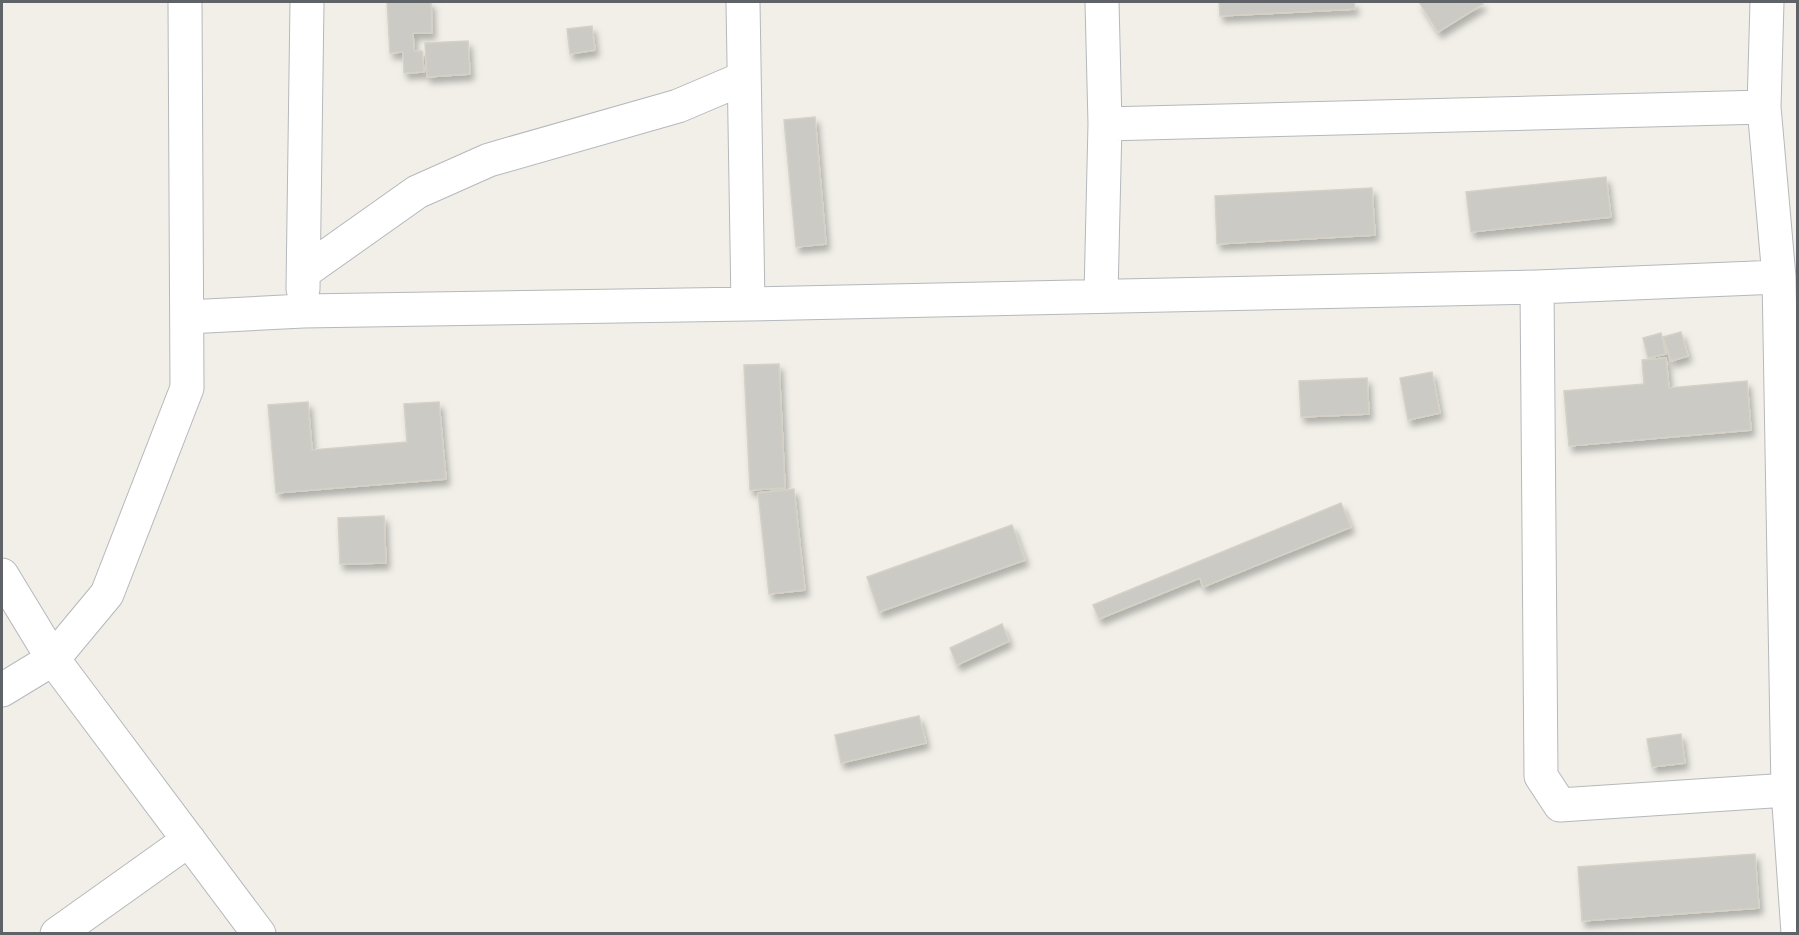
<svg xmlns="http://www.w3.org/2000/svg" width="1799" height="935" font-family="'Roboto Condensed',sans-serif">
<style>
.building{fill:#cccac5;stroke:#d6d1c6;stroke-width:1.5;filter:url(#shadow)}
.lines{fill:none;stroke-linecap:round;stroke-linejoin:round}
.minor-casing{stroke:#b5b8bc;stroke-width:35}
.minor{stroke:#fff;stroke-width:33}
</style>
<defs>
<filter id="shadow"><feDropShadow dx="3.5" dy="6" stdDeviation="3" flood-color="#0004"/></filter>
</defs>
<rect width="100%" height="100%" fill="#f1efe8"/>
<path class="building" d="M387,2H431L432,33H413L414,51H422L424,72L404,73L403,52L390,53Z
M1219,2H1354L1355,9L1220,16Z
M1419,2H1481L1483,4L1438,32Z
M592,26L595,50L570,54L567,29Z
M468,41L470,74L427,77L425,43Z
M815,117L826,244L796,247L784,120Z
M1606,177L1611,217L1471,232L1466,192Z
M1372,188L1375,235L1217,244L1215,196Z
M1681,332L1688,356L1671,361L1663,337Z
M1661,333L1666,354L1648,358L1643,338Z
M1666,358L1669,388L1747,381L1751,430L1569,446L1564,391L1644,384L1642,360Z
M779,364L785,488L750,490L744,365Z
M1432,372L1440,413L1408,420L1400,378Z
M1367,378L1369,414L1301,417L1299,381Z
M308,402L312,450L407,442L404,404L439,402L446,479L276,493L268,405Z
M794,489L805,590L769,594L758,493Z
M1341,503L1351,527L1203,587L1200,578L1099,619L1093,605Z
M384,516L386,563L340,564L338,518Z
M1012,525L1025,560L879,612L867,577Z
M1002,624L1009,641L957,665L950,648Z
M919,716L926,743L841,763L835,735Z
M1681,734L1685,763L1652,767L1647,739Z
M1755,854L1759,908L1582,921L1578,867Z"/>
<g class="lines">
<defs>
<path id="minor" d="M743,2L748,304
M1764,107L1779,277L1788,790L1798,933
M1105,124L1764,107L1767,2
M304,272L417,192L489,160L678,106L744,78
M1537,287L1541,776L1560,805L1788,790
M303,289L307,2
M1101,295L1105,124L1102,2
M187,317L303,311L748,304L1537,287L1779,277
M2,575L53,659L259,934
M2,690L53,659L107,594L187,388L185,2
M57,934L189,840"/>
</defs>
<use href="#minor" class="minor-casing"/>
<use href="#minor" class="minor"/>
</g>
<rect width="1799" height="935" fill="none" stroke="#5f6368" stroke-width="6"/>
</svg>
